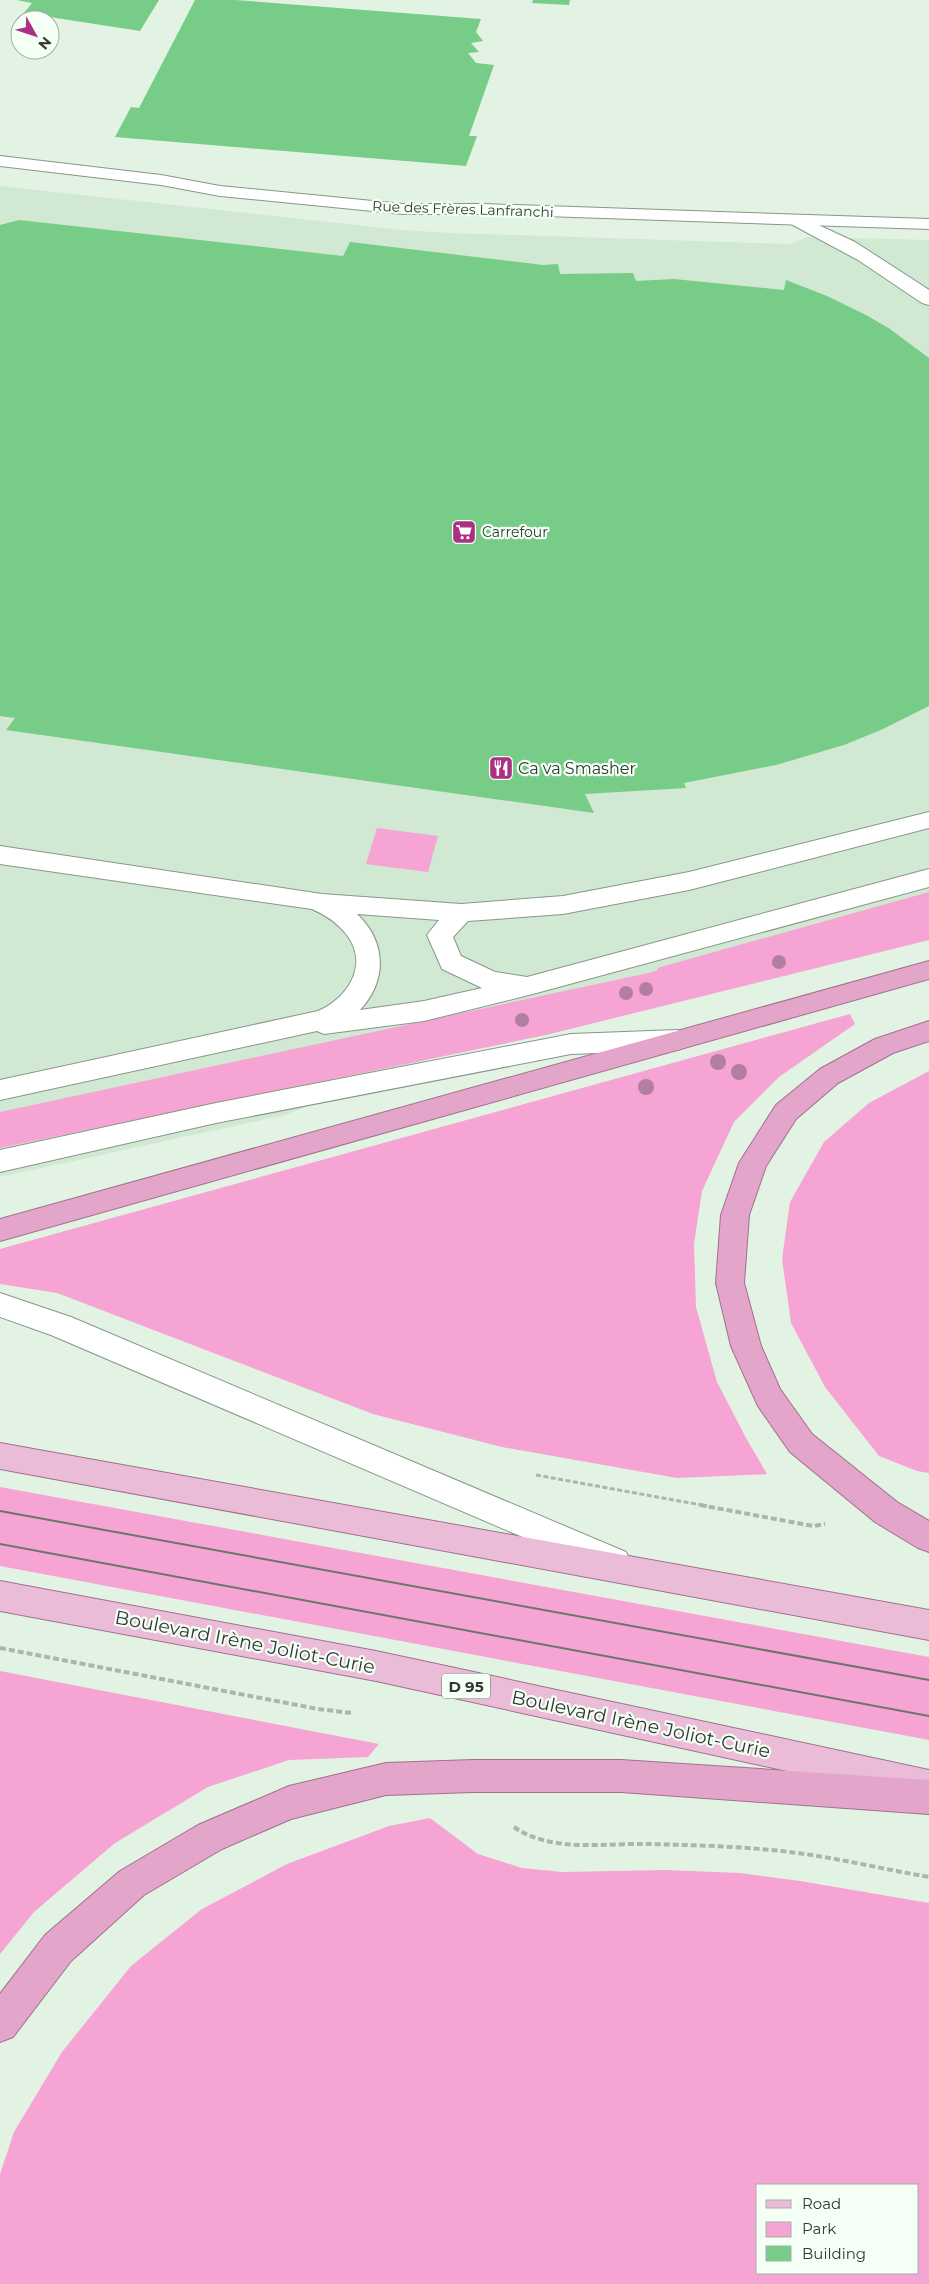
<svg xmlns="http://www.w3.org/2000/svg" width="929" height="2284" font-family="Montserrat,sans-serif">
<style>
.built{fill:#d1e8d3}
.green{fill:#f5a4d3;fill-rule:evenodd}
.building{fill:#77cc87}
.lines{fill:none;stroke-linecap:round;stroke-linejoin:round}
.service-casing{stroke:#879788;stroke-width:2}
.minor-casing{stroke:#879788;stroke-width:2}
.primary-casing{stroke:#a0718c;stroke-width:2}
.trunk-casing{stroke:#a0718c;stroke-width:2}
.path-far1{stroke:#a9b6aa;stroke-width:3;stroke-dasharray:5 2.5;stroke-linecap:butt}
.path{stroke:#a9b6aa;stroke-width:4;stroke-dasharray:6 3;stroke-linecap:butt}
.service{fill:#fff;fill-rule:evenodd}
.minor{fill:#fff;fill-rule:evenodd}
.primary{fill:#eabcd7;fill-rule:evenodd}
.trunk{fill:#e3a6ca;fill-rule:evenodd}
.tram{stroke:#6c756c;stroke-width:2}
.tree{fill:#b27fa0}
.labels{text-anchor:middle;dominant-baseline:central;stroke-width:4.5;stroke-linejoin:round;paint-order:stroke}
.far-street-label{font-size:14px;fill:#323832;stroke:#f4fff5}
.far-poi-label{font-size:14px;fill:#323832;stroke:#f4fff5;text-anchor:start}
.shield{fill:#f4fff5;stroke:#6c746c;stroke-width:1}
.shield-label{font-size:15px;font-weight:bold;fill:#323832}
.poi-label{font-size:16px;fill:#323832;stroke:#f4fff5;text-anchor:start}
.near-street-label{font-size:19px;fill:#323832;stroke:#f4fff5}
</style>
<rect width="100%" height="100%" fill="#e2f3e4"/>
<path class="built" d="M0,186L401,230L450,233L791,244L808,237L929,240V900L653,972L285,1115L0,1177Z"/>
<path class="green" d="M377,828L438,836L428,872L366,864Z
M929,892V940L546,1035L0,1148V1112L653,972L658,970L657,968Z
M850,1014L855,1024L779,1077L734,1122L702,1191L694,1244L696,1307L717,1382L746,1438L767,1474L677,1478L502,1447L373,1414L57,1293L0,1284V1249Z
M929,1071V1473L917,1471L879,1456L825,1387L791,1323L782,1259L790,1202L824,1142L869,1103Z
M0,1487L929,1657V1740L0,1566Z
M0,1671L379,1744L368,1757L289,1760L208,1787L115,1843L34,1912L0,1954Z
M430,1818L478,1854L522,1868L562,1872L666,1870L740,1873L800,1881L929,1903V2284H0V2174L14,2132L62,2052L131,1966L202,1909L287,1864L389,1826ZM758,2185H918V2273H758Z"/>
<path class="building" d="M17,0H159L140,31L24,13L32,3Z
M195,0H235L481,19L476,32L483,41L471,43L479,52L468,53L476,63L494,65L469,136H477L466,166L115,137L131,107L139,108Z
M533,0H570L569,5L532,3Z
M19,220L343,256L350,242L543,265L558,264L560,274L633,273L636,281L674,279L784,290L786,280L827,296L866,315L890,329L929,358V706L883,729L844,745L776,765L684,783L686,788L585,794L594,813L6,730L15,718L0,716V225Z"/>
<g class="lines">
<defs>
<path id="service" d="M797,215L855,242L920,284L929,290V305L922,303L858,260L791,224L788,220L791,216Z
M929,812V828L689,890L563,914L468,921L453,937L461,956L495,972L527,977L929,869V887L529,995L424,1021L324,1034L317,1031L0,1100V1080L318,1011C348,998 370,964 346,934C337,922 325,915 312,909L0,864V846L322,894L461,904L563,896L689,872ZM357,914L439,920L427,935L442,969L482,988L424,1001L360,1010C388,980 386,941 357,914Z
M677,1030L686,1033L690,1040L686,1047L677,1050L571,1054L216,1123L0,1172V1150L216,1103L571,1034Z
M0,1293L71,1317L626,1552L631,1562L626,1572L615,1576L604,1572L51,1335L0,1317Z"/>
<path id="minor" d="M0,156L161,175L220,186L403,204H483L929,219V229L483,214H403L220,196L161,185L0,166Z"/>
<path id="primary" d="M0,1443L929,1610V1640L0,1469Z
M0,1581L376,1651L929,1770V1802L376,1681L0,1611Z"/>
<path id="trunk" d="M929,961V979L0,1241V1219Z
M929,1021V1041L893,1053L838,1083L796,1119L766,1166L749,1215L744,1283L761,1346L780,1389L812,1434L897,1502L929,1521V1552L918,1548L875,1522L790,1452L758,1406L731,1346L716,1283L721,1215L739,1163L776,1105L820,1069L875,1039Z
M473,1760H621L929,1780V1814L621,1792H473L386,1795L291,1819L222,1849L144,1895L71,1961L13,2037L0,2042V1994L45,1935L120,1871L198,1825L289,1786L386,1763Z"/>
</defs>
<use href="#service" class="service-casing"/>
<use href="#minor" class="minor-casing"/>
<use href="#primary" class="primary-casing"/>
<use href="#trunk" class="trunk-casing"/>
<path class="path-far1" d="M536,1475L707,1506"/>
<path class="path" d="M700,1505L813,1526L825,1524
M0,1648L318,1709L351,1713
M514,1827C552,1853 604,1843 647,1844C689,1845 731,1846 772,1850C825,1855 877,1868 929,1877"/>
<use href="#service" class="service"/>
<use href="#minor" class="minor"/>
<use href="#primary" class="primary"/>
<use href="#trunk" class="trunk"/>
<path class="tram" d="M0,1511L929,1680
M0,1544L929,1716"/>
</g>
<g class="tree">
<circle cx="779" cy="962" r="7"/>
<circle cx="646" cy="989" r="7"/>
<circle cx="626" cy="993" r="7"/>
<circle cx="522" cy="1020" r="7"/>
<circle cx="718" cy="1062" r="8"/>
<circle cx="739" cy="1072" r="8"/>
<circle cx="646" cy="1087" r="8"/>
</g>
<defs>
<symbol id="supermarket-square" viewBox="-11 -11 22 22"><rect x="-9" y="-9" width="18" height="18" rx="4" fill="#ac3183" stroke="#f4fff5"/><path d="M-6-5.5h2.5l.6 2H6L4.5 2H-2.5L-4.4-4H-6ZM-1.5 3.2a1.3 1.3 0 1 0 .1 0ZM3 3.2a1.3 1.3 0 1 0 .1 0Z" fill="#fff"/></symbol>
<symbol id="restaurant-square" viewBox="-11 -11 22 22"><rect x="-9" y="-9" width="18" height="18" rx="4" fill="#ac3183" stroke="#f4fff5"/><path d="M-5-6h1v4h1v-4h1v4h1v-4h1v5L-1.5 .5V6h-2V.5L-5-1ZM5-6V6H3V1.5H1.5Q1.5-4 5-6Z" fill="#fff"/></symbol>
</defs>
<g fill-rule="evenodd">
<use href="#supermarket-square" x="450" y="518" width="28" height="28"/>
<use href="#restaurant-square" x="487" y="754" width="28" height="28"/>
</g>
<g class="labels">
<g class="far-street-label">
<text transform="translate(463 209) rotate(2)">Rue des Frères Lanfranchi</text>
</g>
<g class="far-poi-label">
<text x="482" y="532">Carrefour</text>
</g>
<rect class="shield" x="442" y="1673.5" width="48" height="25" rx="4"/>
<g class="shield-label">
<text x="466" y="1686">D 95</text>
</g>
<g class="poi-label">
<text x="518" y="768">Ca va Smasher</text>
</g>
<g class="near-street-label">
<text transform="translate(245 1642) rotate(11)">Boulevard Irène Joliot-Curie</text>
<text transform="translate(641 1724) rotate(12)">Boulevard Irène Joliot-Curie</text>
</g>
</g>
<rect x="756" y="2184" width="162" height="90" fill="#f4fff5" stroke="#a6afa7"/>
<rect x="766" y="2200" width="25" height="8" fill="#eabcd7" stroke="#a6afa7"/>
<text x="802" y="2209" font-size="15" fill="#323832">Road</text>
<rect x="766" y="2222" width="25" height="15" fill="#f5a4d3" stroke="#a6afa7"/>
<text x="802" y="2234" font-size="15" fill="#323832">Park</text>
<rect x="766" y="2246" width="25" height="15" fill="#77cc87" stroke="#a6afa7"/>
<text x="802" y="2259" font-size="15" fill="#323832">Building</text>
<g transform="translate(35 35) rotate(130)"><circle r="24" fill="#f4fff5" stroke="#a6afa7"/>
<path d="M0-4L9 19L0 12L-9 19Z" fill="#ac3183"/>
<text y="-8" font-size="14" font-weight="bold" text-anchor="middle" fill="#323832">N</text>
</g>
</svg>
